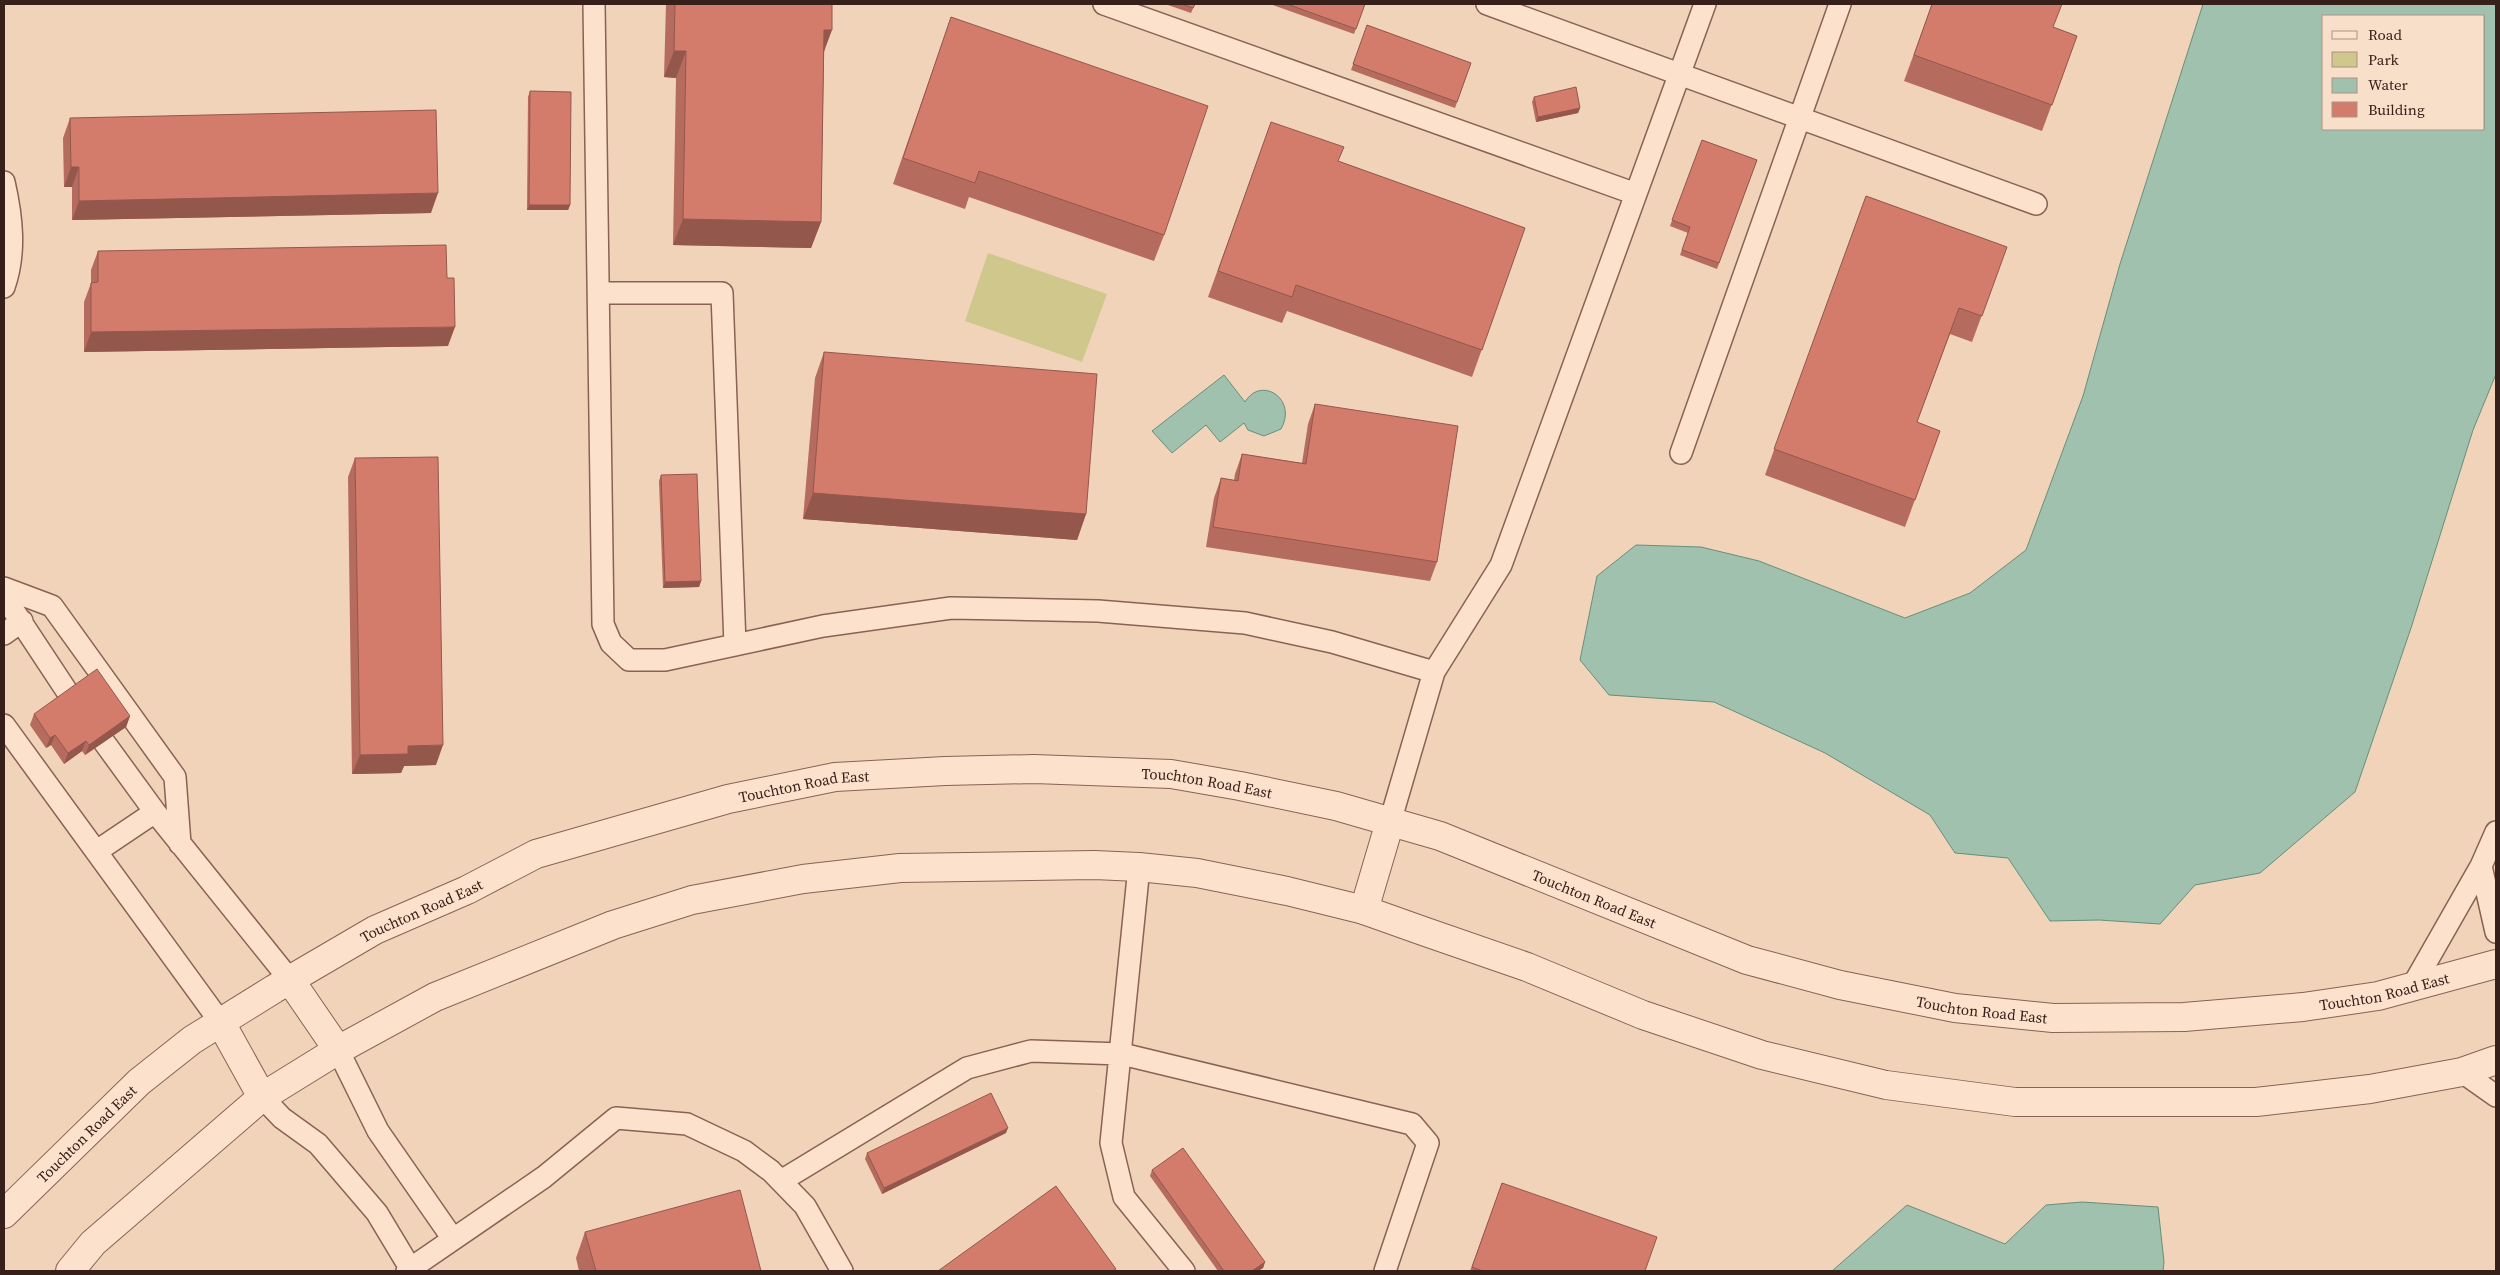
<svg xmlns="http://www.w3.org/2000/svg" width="2500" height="1275" font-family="'Source Serif 4',serif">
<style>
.green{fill:#d0c78d}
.water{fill:#9fc1ae;stroke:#668f7a;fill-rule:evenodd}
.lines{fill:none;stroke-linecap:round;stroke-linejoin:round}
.service-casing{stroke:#896253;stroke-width:24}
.tertiary-casing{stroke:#896253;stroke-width:30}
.service{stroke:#fce2cd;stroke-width:21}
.tertiary{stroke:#fce2cd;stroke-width:28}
.wall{fill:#b56b5d}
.shaded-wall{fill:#94574c}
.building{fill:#d37c6c;stroke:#94574c}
.labels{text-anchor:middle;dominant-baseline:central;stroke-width:4.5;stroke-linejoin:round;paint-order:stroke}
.street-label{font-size:15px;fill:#372019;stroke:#f8dfca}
</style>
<rect width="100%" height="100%" fill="#f1d3ba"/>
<path class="green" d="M988,253L1107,294L1082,362L965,321Z"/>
<path class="water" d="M2203,4H2496V374L2473,430L2411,628L2355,792L2260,873L2195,885L2160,924L2099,920L2050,921L2008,858L1955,853L1930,815L1825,753L1714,702L1609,695L1580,660L1597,576L1636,545L1701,547L1759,561L1905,618L1970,593L2026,550L2083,396L2120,264ZM2324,16H2484V129H2324Z
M1224,375L1245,402C1261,375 1298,399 1281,429L1264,436L1248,430L1244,423L1220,442L1206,425L1172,453L1152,431Z
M2082,1202L2158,1207L2164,1262L2163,1271H1832L1907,1205L2005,1244L2046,1205Z"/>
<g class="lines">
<defs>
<path id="service" d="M594,4L603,624L611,643L629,660H665L823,626L951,608L1098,611L1245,623L1332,642L1434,672
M1104,4L1636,194
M1487,4L2036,204
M4,182C12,217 16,253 4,287
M599,293H722L735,645
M1681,453L1840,4
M4,588L52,606L175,777L180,844
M4,596L70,696
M4,634L22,621
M4,725L221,1023
M104,742L155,812L290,980
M1390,822L1434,672L1501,565L1705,4
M97,851L155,812
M2481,866L2496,932
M1139,867L1111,1143L1124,1197L1184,1271
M2412,987L2481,866L2496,832
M338,1050L378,1131L453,1239
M2462,1072L2496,1096
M262,1097L282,1118L318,1144L377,1213L410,1268
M781,1181L967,1068L1031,1051L1122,1054L1412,1124L1428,1143L1385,1271
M407,1271L544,1177L616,1118L687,1124L744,1151L771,1171L805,1206L842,1271"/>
<g id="tertiary">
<path d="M1364,910L1390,822"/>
<path d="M290,980L338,1050"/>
<path d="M221,1023L262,1097"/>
<path id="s1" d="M4,1214L139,1082L192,1040L274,989L375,930L467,890L536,854L728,799L835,777L945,771L1034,769L1171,774L1240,786L1336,806L1440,836L1747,960L1840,985L1955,1008L2053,1018L2184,1017L2303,1007L2378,996L2496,964"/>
<path d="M70,1271L93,1243L262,1097L338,1050L435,997L613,925L692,900L803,879L900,868L1094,865L1139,867L1197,873L1287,891L1364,910L1423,931L1527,967L1643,1015L1762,1055L1886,1085L2015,1102H2256L2370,1089L2462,1072L2496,1060"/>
</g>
</defs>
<use href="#service" class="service-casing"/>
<use href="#tertiary" class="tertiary-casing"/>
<use href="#service" class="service"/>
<use href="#tertiary" class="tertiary"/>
</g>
<path class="wall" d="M666,4H832L824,52L821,222L811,248L673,245L676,78L664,77Z
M1165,4H1195L1191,13Z
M1270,4H1365L1354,34Z
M1932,4L2053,27L2077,36L2042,131L1904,81Z
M951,17L1164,235L1154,261L969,197L965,209L893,184Z
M1367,25L1471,63L1455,108L1351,70Z
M530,91L570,205L568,210H527L528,97Z
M1534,97L1580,108L1578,113L1536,122L1532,102Z
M70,118L431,213L72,220V187H64L63,138Z
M1271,122L1338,161L1525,228L1472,377L1287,311L1282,323L1208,297Z
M1702,140L1757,160L1717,269L1680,255L1688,233L1670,226Z
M1866,196L2007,247L1972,342L1950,334L1917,422L1940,431L1905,527L1765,475Z
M98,251L448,346L84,352V302L91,283V270Z
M824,352L1086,514L1077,540L803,519L815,378Z
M1315,404L1437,562L1430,581L1206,547L1214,498L1221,478L1234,480L1235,474L1242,454L1302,463L1308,424Z
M355,458L436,765L404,766L401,773L352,774L348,477Z
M661,475L701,581L699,587L663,588L659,481Z
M34,714L130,716L126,727L85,755L82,751L64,764L51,745L46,748L30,725Z
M1006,1133L882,1194L865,1159L867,1153Z
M1152,1170L1265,1262L1263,1268L1258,1271H1218L1150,1176Z
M1502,1183L1645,1271H1470Z
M585,1232L761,1271H579L576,1258Z"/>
<path class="shaded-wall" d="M824,30H832L822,57Z
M674,51H686L676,78L664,77Z
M1580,108L1578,113L1536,122L1538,117Z
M71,167H79L72,187H64Z
M438,193L431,213L72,220L79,201Z
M529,205H570L568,210H527Z
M683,219L821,222L811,248L673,245Z
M455,327L448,346L84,352L91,332Z
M813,493L1086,514L1077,540L803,519Z
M701,581L699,587L663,588L665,582Z
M130,716L126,727L85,755L89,745Z
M55,735L51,745L46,748L50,738Z
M86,741L82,751L64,764L68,753Z
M443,745L436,765L404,766L401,773L352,774L360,755L408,746Z
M1008,1128L1006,1133L882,1194L884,1188Z
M1265,1262L1263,1268L1258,1271H1252Z"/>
<path class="building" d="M675,4H832V30H824L821,222L683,219L686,51H674Z
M1182,4H1195L1193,8Z
M1287,4H1365L1356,29Z
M1932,4H2062L2053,27L2077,36L2052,105L1914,55Z
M951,17L1208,106L1164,235L979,171L975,183L903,158Z
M1367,25L1471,63L1457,102L1353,64Z
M1576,87L1580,108L1538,117L1534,97Z
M530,91L571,92L570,205H529Z
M436,110L438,193L79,201V167H71L70,118Z
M1271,122L1344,147L1338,161L1525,228L1482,350L1296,285L1292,297L1218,271Z
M1702,140L1757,160L1719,263L1682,250L1690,227L1672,220Z
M1866,196L2007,247L1982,316L1959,308L1917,422L1940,431L1915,500L1774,449Z
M446,245L447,278H454L455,327L91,332V283L98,282V251Z
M824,352L1097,374L1086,514L813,493Z
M1315,404L1458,426L1437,562L1213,527L1221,478L1238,481L1242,454L1306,464Z
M438,457L443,745L408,746V754L360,755L355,458Z
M697,474L701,581L665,582L661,475Z
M97,669L130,716L89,745L86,741L68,753L55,735L50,738L34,714Z
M991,1093L1008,1128L884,1188L867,1153Z
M1183,1148L1265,1262L1252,1271H1224L1152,1170Z
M1502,1183L1657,1237L1645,1271H1483L1472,1267Z
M1056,1186L1116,1269L1113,1271H938Z
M740,1190L761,1271H596L585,1232Z"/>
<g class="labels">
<g class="street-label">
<text stroke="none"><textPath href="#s1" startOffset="1330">Touchton Road East</textPath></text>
<text stroke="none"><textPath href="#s1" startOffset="925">Touchton Road East</textPath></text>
<text stroke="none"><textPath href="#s1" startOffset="1736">Touchton Road East</textPath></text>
<text stroke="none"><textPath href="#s1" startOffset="520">Touchton Road East</textPath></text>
<text stroke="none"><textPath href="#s1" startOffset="2546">Touchton Road East</textPath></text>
<text stroke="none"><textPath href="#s1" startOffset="2141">Touchton Road East</textPath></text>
<text stroke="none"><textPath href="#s1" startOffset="115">Touchton Road East</textPath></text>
</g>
</g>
<rect width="2500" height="1275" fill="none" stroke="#372019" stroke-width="10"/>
<rect x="2322" y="15" width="162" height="115" fill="#f8dfca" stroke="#ab9383"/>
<rect x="2332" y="31" width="25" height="8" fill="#fce2cd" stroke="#ab9383"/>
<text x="2368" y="40" font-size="15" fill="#372019">Road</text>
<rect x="2332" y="52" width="25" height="15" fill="#d0c78d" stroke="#ab9383"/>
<text x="2368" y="65" font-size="15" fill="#372019">Park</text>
<rect x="2332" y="78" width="25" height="15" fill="#9fc1ae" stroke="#ab9383"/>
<text x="2368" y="90" font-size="15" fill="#372019">Water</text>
<rect x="2332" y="102" width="25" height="15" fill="#d37c6c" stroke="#ab9383"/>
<text x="2368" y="115" font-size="15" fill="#372019">Building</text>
</svg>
